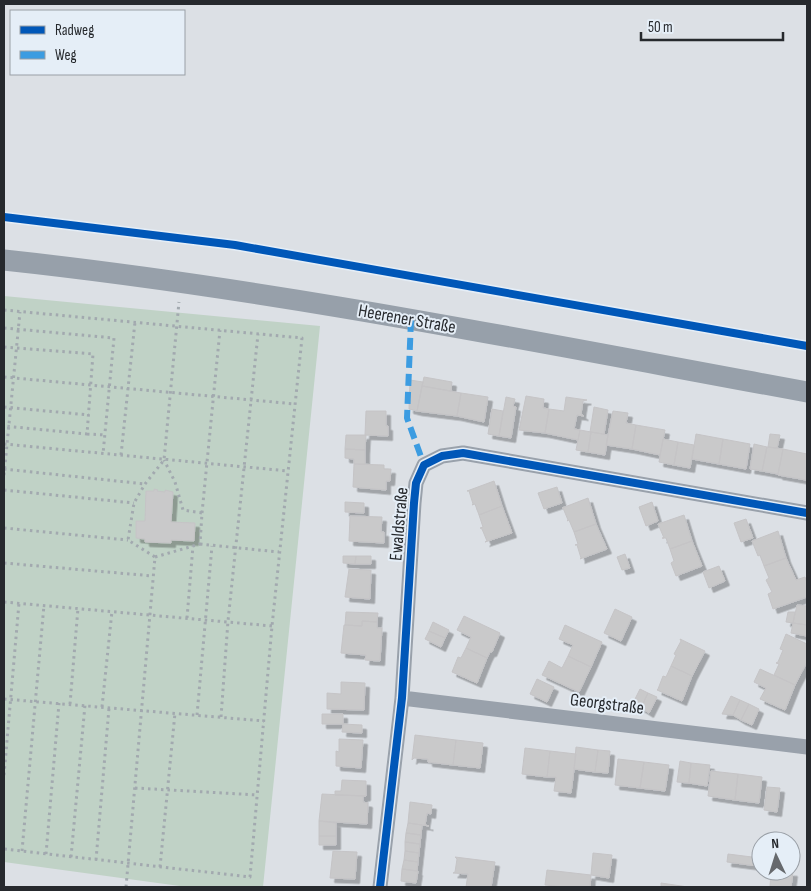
<svg xmlns="http://www.w3.org/2000/svg" width="811" height="891" font-family="'Sofia Sans Condensed',sans-serif">
<style>
.green{fill:#c0d2c6}
.building{fill:#c9c9ca;stroke:#c5c4c6;filter:url(#shadow)}
.lines{fill:none;stroke-linecap:round;stroke-linejoin:round}
.path{stroke:#a2a9af;stroke-width:3;stroke-dasharray:2.5 4;stroke-linecap:butt}
.street{stroke:#99a1ab;stroke-width:15}
.secondary{stroke:#97a0aa;stroke-width:21}
.quiet{stroke:#3c9ce1;stroke-width:6;stroke-dasharray:12 6;stroke-linecap:butt}
.cycleway-casing{stroke:#e5eef7;stroke-width:11}
.cycleway{stroke:#0057b8;stroke-width:8}
.labels{text-anchor:middle;dominant-baseline:central;stroke-width:4;stroke-linejoin:round;paint-order:stroke}
.street-label{font-size:18px;fill:#26292d;stroke:#e5eef7}
</style>
<defs>
<filter id="shadow"><feDropShadow dx="4.5" dy="4.5" stdDeviation="0" flood-color="#0004"/></filter>
</defs>
<rect width="100%" height="100%" fill="#dce0e5"/>
<path class="green" d="M4,296L320,326L263,887H187L4,862Z"/>
<path class="building" d="M424,377L452,382L451,391L422,386Z
M410,380L423,382L417,411L409,409Z
M422,386L461,393L457,416L417,411Z
M461,393L488,397L484,422L457,416Z
M526,396L544,399L543,408L549,409L545,433L519,430Z
M506,397L515,399L513,406L516,407L511,438L499,436Z
M566,397L587,400L583,401L581,414L584,416L577,415L574,429L580,430L578,440L545,433L549,409L564,411Z
M594,407L608,410L604,434L590,432Z
M492,409L503,411L499,436L488,434Z
M366,411H386V426H388V436L365,435Z
M613,411L628,413L626,423L636,425L632,449L606,445Z
M636,425L665,430L660,455L632,449Z
M580,430L591,432L588,452L576,450Z
M591,432L608,435L605,455L588,452Z
M696,434L723,439L719,464L692,459Z
M770,434L780,435L777,448L768,447Z
M346,435H366L365,450L345,449Z
M663,439L678,442L674,465L659,462Z
M723,439L750,444L746,469L719,464Z
M678,442L694,445L690,468L674,465Z
M754,444L767,447L762,471L750,469Z
M767,447L783,449L778,474L762,471Z
M345,449L365,450V464H354V459L345,458Z
M783,449L807,454L806,480L778,475Z
M354,464L384,465V469H391L390,481H386V490L353,487Z
M494,481L502,506L479,515L475,504L472,505L473,504L469,491H467Z
M557,487L562,503L544,509L538,493Z
M154,489L158,490L157,491L165,492V490L173,492L171,522L195,523L194,541L171,540V543L145,542V539L136,538V521H145L146,491H154Z
M588,498L596,524L574,532L569,520L567,521L568,520L563,508H562Z
M345,502L364,503V513L345,512Z
M652,502L658,521L646,526L639,507Z
M502,506L512,533L485,542L487,541L482,529L480,528L483,527L479,515Z
M684,515L692,541L670,549L666,538H662H664L658,524Z
M350,516L382,517L381,532H384V543L349,541Z
M746,519L753,538L741,542L734,523Z
M596,524L607,549L580,559L581,558L577,545H575L578,544L574,532Z
M778,531L786,558L764,566L760,555L758,556L752,541Z
M692,541L702,566L676,576L671,563L674,561L670,549Z
M625,554L630,568L622,570L617,557Z
M343,556H356L355,564L343,563Z
M356,556H371V564H355Z
M786,558L796,580L805,577L807,583V597L773,609L768,594L772,592L766,580L769,578L764,566Z
M719,566L725,581L709,588L703,572Z
M349,569L371,570L370,599L345,597Z
M797,605L807,606V625L793,623Z
M615,609L632,617L621,641L604,633Z
M346,612L378,613L377,622L362,621V626L345,625Z
M788,612H795L793,623L786,622Z
M464,616L500,633L492,652H490L487,658L466,648L471,637L457,630Z
M362,621L377,622V628H382L380,661L365,660L366,655L341,653L344,625L362,626Z
M433,622L449,630L445,638L429,631Z
M793,623L807,625V636L791,633Z
M565,625L602,642L591,667L568,656L573,645L559,639Z
M429,631L445,638L441,647L425,639Z
M786,634L807,644V662L795,685L774,675L779,664L776,663L778,662L783,650L780,649Z
M680,639L705,651L692,676L671,666L676,655L674,654L681,641Z
M466,648L487,658L477,683L452,672L458,657L461,658Z
M568,656L591,667L579,692L542,675L549,661L562,668Z
M671,666L692,676L682,701L657,690L658,689L663,676L666,677Z
M760,669L795,685L785,710L760,699L766,688L754,682Z
M537,679L554,687L547,702L530,694Z
M341,682L365,683L364,710L327,709V693L341,694Z
M640,689L648,693L641,708L632,705Z
M648,693L657,697L649,713L641,708Z
M731,696L740,700L733,715L722,714Z
M740,700L749,704L741,720L733,715Z
M749,704L759,709L752,725L741,720Z
M322,714H343V724H322Z
M343,724L362,725V733L342,732Z
M415,735L456,740L453,765L428,762V759L414,758L412,760Z
M339,739L363,740L361,768L336,766V751L339,752Z
M456,740L483,743L480,768L453,765Z
M576,747L598,750L595,772L574,769Z
M525,748L550,751L547,777L522,774Z
M598,750L610,751L608,773L595,772Z
M550,751L576,754L571,793L554,791L556,777H547Z
M618,759L644,762L640,788L615,785Z
M680,761L691,763L689,783L677,782Z
M644,762L669,765L665,791L640,788Z
M691,763L710,765L707,786L689,783Z
M711,771L738,774L735,800L708,796Z
M738,774L762,777L759,803L735,800Z
M342,780L366,781V796L335,795V791H341Z
M767,787L780,788L777,812L764,810Z
M322,794L366,796H363V802L368,803L367,824L319,821Z
M410,802L432,805L431,814L427,813L425,825L429,826L408,823Z
M319,821L336,823V836H319Z
M408,823L422,825L421,835L406,833Z
M406,833L421,835L420,844L405,842Z
M319,836H336V845H319Z
M405,842L420,844L419,853L405,851Z
M333,851L357,852L355,879L330,878Z
M405,851L419,853L418,862L404,860Z
M593,853L612,855L609,878L591,875Z
M728,854L760,858L758,866L727,862Z
M455,857L495,862L491,887H466L468,874L453,873L455,872L457,859Z
M404,860L418,862L417,871L402,869Z
M402,869L418,871L416,883L401,881Z
M547,870L591,875L590,887H564L545,885Z
M771,871L793,872L791,887H770Z
M661,883L688,887H661Z"/>
<g class="lines">
<path class="path" d="M4,310L302,338L272,626L250,877L4,849
M4,328L114,338L103,454
M4,347L93,354L87,434L4,426
M4,377L295,404
M4,407L89,415
M87,434L105,435
M4,444L288,471
M121,455L135,322
M4,469L145,484
M4,475L20,312
M4,490L134,503
M202,513L220,330
M4,528L128,540
M200,544L279,552
M155,557L200,544L202,513L183,510L175,482L164,460
M4,563L153,576
M4,602L272,626
M187,618L193,546
M4,699L264,721
M70,704L78,608
M102,707L112,611
M197,715L212,546
M221,717L228,621L258,334
M4,775L19,603
M135,788L257,795
M22,851L44,605
M46,854L59,703
M71,857L85,705
M96,860L109,708
M160,867L175,713
M126,887L155,557L128,540L134,503L145,484L164,460L179,302"/>
<path class="street" d="M402,698L807,747
M380,887L402,698L414,503L416,483L424,465L442,456L463,453L807,513"/>
<path class="secondary" d="M4,260C274,289 540,343 807,392"/>
<path class="quiet" d="M411,320L407,418L424,465"/>
<defs>
<path id="cycleway" d="M4,217L235,245L807,346
M380,887L402,698L414,503L416,483L424,465L442,456L463,453L807,513"/>
</defs>
<use href="#cycleway" class="cycleway-casing"/>
<use href="#cycleway" class="cycleway"/>
</g>
<g class="labels">
<g class="street-label">
<text transform="translate(407 319) rotate(10)">Heerener Straße</text>
<text transform="translate(399 524) rotate(-85)">Ewaldstraße</text>
<text transform="translate(607 704) rotate(7)">Georgstraße</text>
</g>
</g>
<rect width="811" height="891" fill="none" stroke="#26292d" stroke-width="10"/>
<rect x="10" y="10" width="175" height="65" fill="#e5eef7" stroke="#999fa6"/>
<rect x="20" y="26" width="25" height="8" fill="#0057b8" stroke="#999fa6"/>
<text x="55" y="35" font-size="15" fill="#26292d">Radweg</text>
<rect x="20" y="51" width="25" height="8" fill="#3c9ce1" stroke="#999fa6"/>
<text x="55" y="60" font-size="15" fill="#26292d">Weg</text>
<g transform="translate(776 856) rotate(356)"><circle r="24" fill="#e5eef7" stroke="#999fa6"/>
<path d="M0-4L9 19L0 12L-9 19Z" fill="#66696d"/>
<text y="-8" font-size="14" font-weight="bold" text-anchor="middle" fill="#26292d">N</text>
</g>
<path d="M641 32v8h142v-8" fill="none" stroke="#26292d" stroke-width="2.5"/>
<text x="648" y="32" font-size="15" fill="#26292d" stroke="#e5eef7" stroke-width="4" paint-order="stroke">50 m</text>
</svg>
